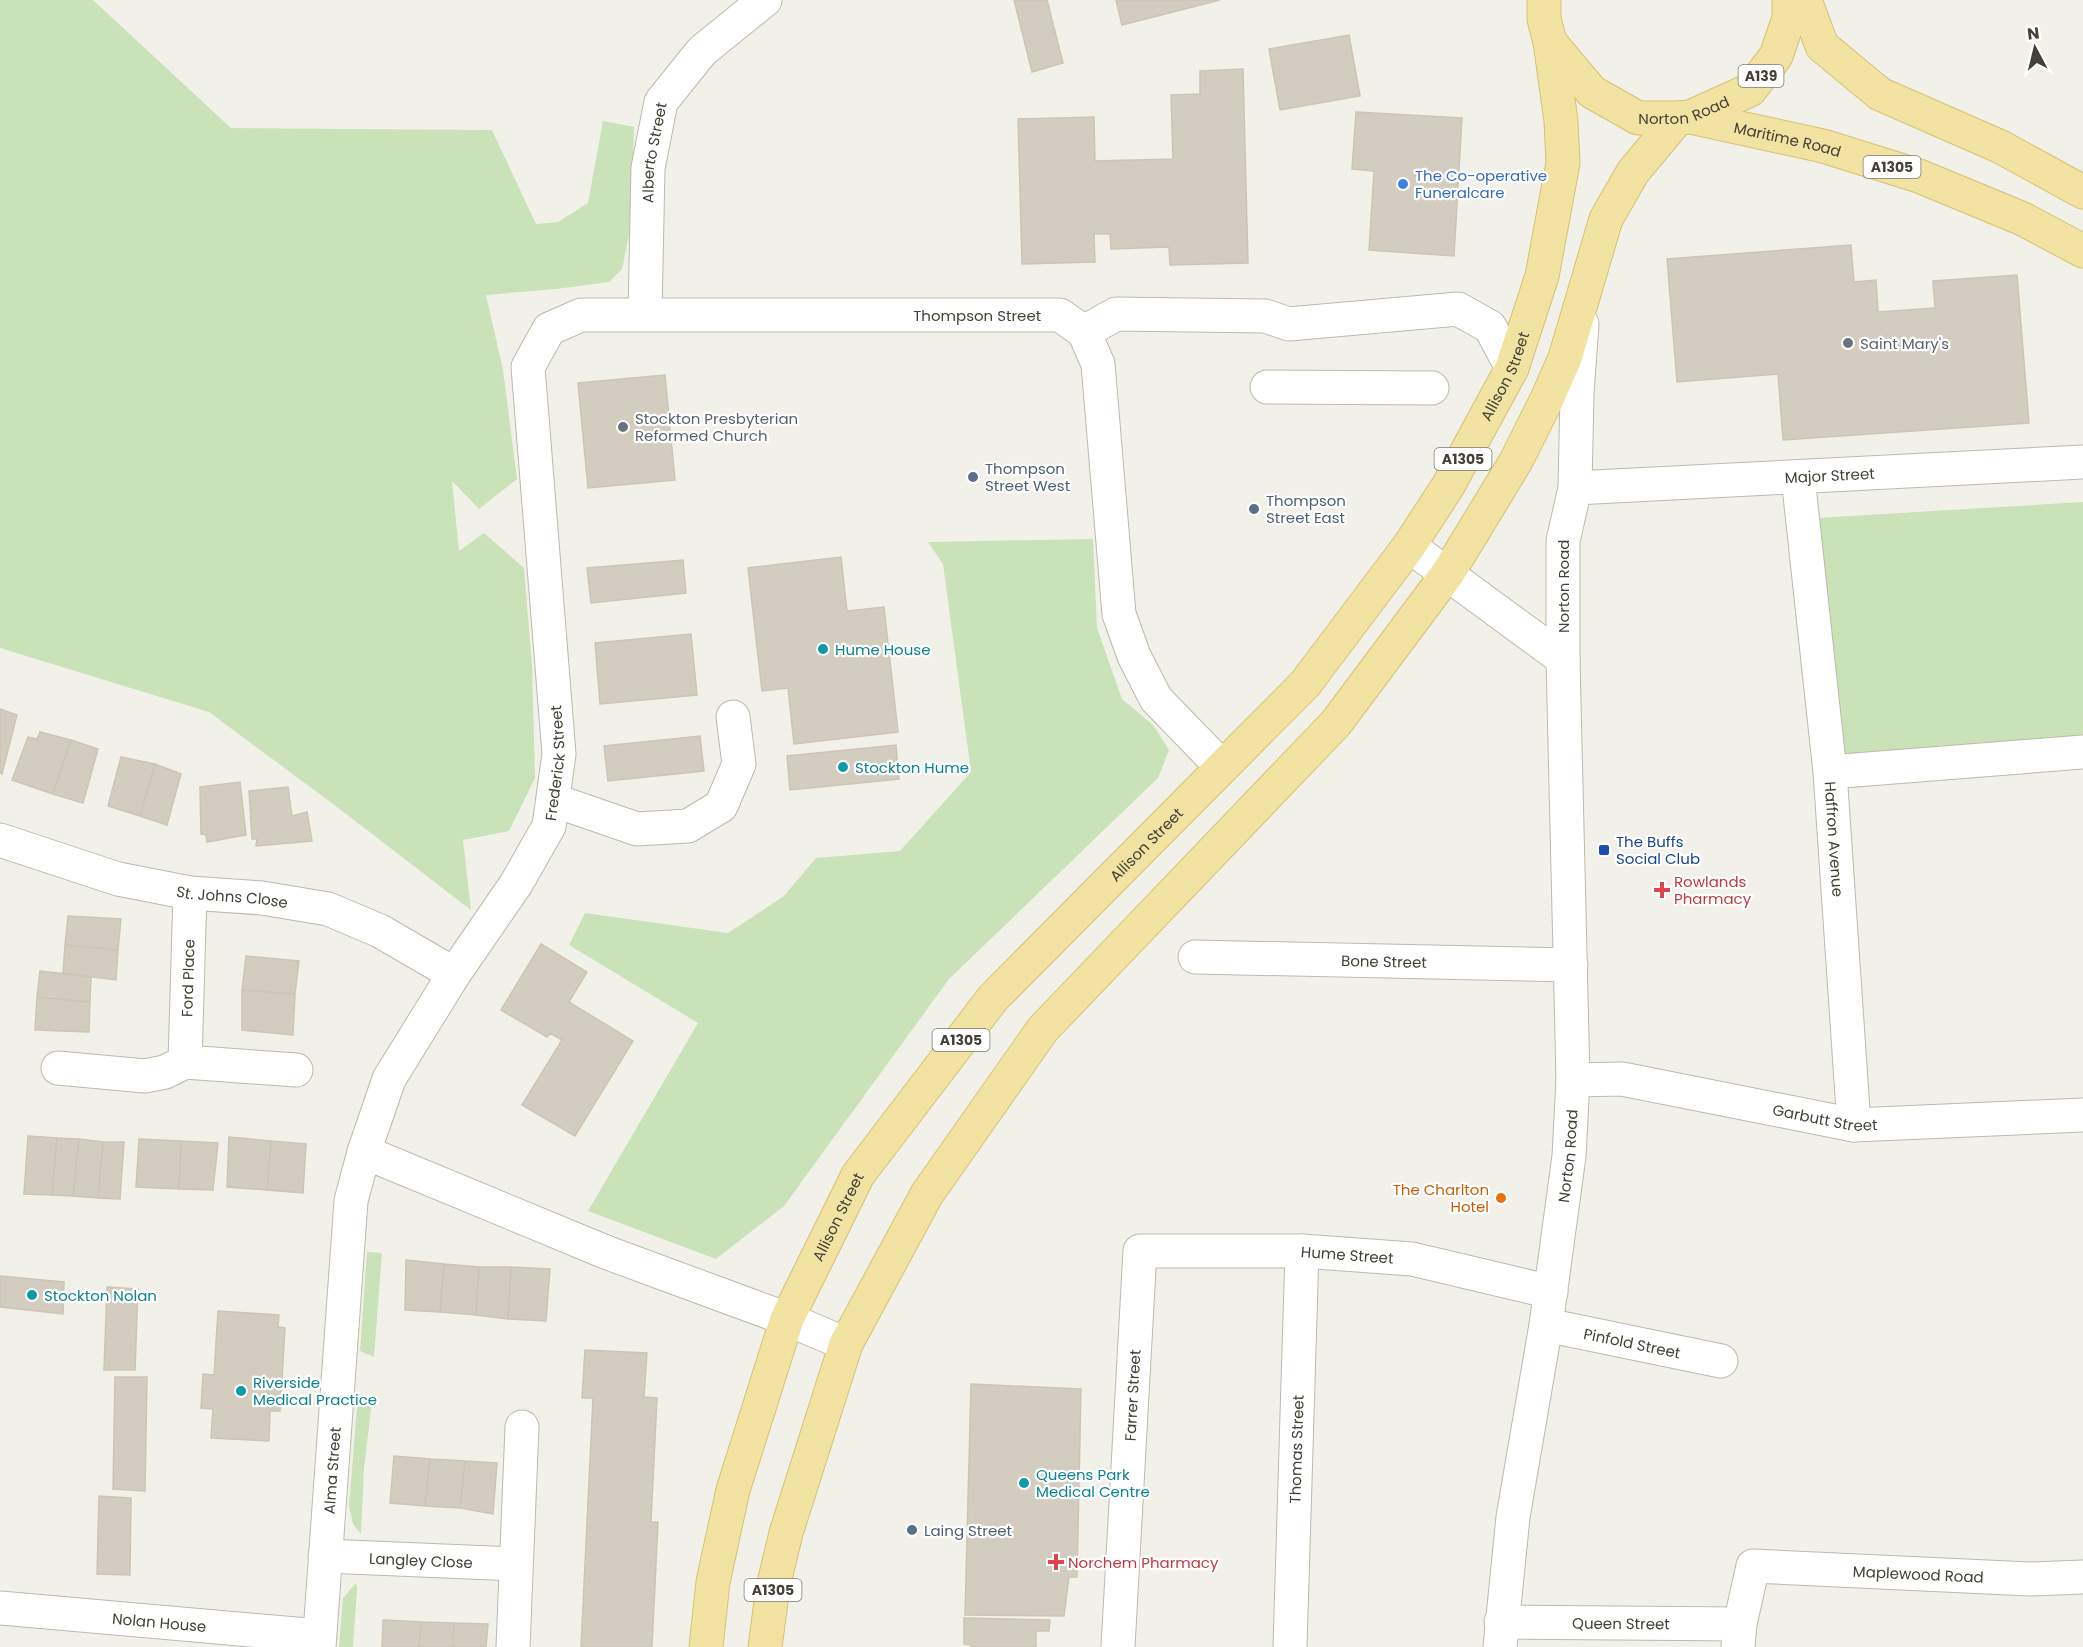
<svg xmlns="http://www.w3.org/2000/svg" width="2083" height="1647" font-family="Poppins,sans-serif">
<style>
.green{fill:#cae2b7}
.building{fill:#d3cdc0;stroke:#cdc5b4;stroke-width:1.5}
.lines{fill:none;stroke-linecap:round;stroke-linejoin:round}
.minor-casing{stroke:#bdb9ad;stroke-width:35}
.major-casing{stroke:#d5c274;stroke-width:35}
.minor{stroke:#fff;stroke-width:33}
.major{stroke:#f2e3a2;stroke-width:33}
.shop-dot{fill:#3f7fe0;stroke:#fff;stroke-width:2}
.worship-dot{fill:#6b7280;stroke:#fff;stroke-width:2}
.service-dot{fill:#5c6f8a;stroke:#fff;stroke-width:2}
.culture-dot{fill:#0f9aa8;stroke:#fff;stroke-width:2}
.transit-dot{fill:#1a4fb4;stroke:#fff;stroke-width:2}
.health-dot{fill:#e0444e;stroke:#fff;stroke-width:2}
.food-dot{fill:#e8710a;stroke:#fff;stroke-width:2}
.labels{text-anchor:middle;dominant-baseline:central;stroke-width:4.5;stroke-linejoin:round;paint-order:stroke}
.shield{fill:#fff;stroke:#7d7a74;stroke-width:1.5}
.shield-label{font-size:14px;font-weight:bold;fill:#454138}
.street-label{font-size:15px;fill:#454138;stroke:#fff}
.shop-label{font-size:15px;fill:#366cbe;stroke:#fff;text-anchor:start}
.worship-label{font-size:15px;fill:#5b616d;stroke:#fff;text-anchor:start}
.service-label{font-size:15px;fill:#4e5e75;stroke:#fff;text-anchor:start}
.culture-label{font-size:15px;fill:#0d838f;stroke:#fff;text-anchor:start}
.transit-label{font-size:15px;fill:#164399;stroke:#fff;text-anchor:start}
.health-label{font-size:15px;fill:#be3a42;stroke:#fff;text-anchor:start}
.food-label{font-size:15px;fill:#c56008;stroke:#fff;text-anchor:end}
</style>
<rect width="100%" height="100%" fill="#f2f1e9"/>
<path class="green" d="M0,0H93L231,128L492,130L536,224L558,222L588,203L603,121L634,127L631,225L622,269L609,282L556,289L486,295L503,370L517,479L479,509L452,481L459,551L484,533L524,568L532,665L535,778L509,831L463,840L471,910L337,807L209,712L0,648Z
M2083,502V746L1830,767L1817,518Z
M1093,539L1097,628L1122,699L1153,725L1169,750L1158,778L949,979L784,1206L716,1259L588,1211L698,1023L569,945L585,913L728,933L784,896L816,858L900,851L971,772L943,564L928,542Z
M367,1252L382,1253L374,1357L360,1351Z
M372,1401L364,1469L361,1534L353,1524L349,1506L357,1407L363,1402Z
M356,1583L357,1589L353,1647H339L343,1598Z"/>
<path class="building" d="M1014,0H1047L1063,63L1032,72Z
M1116,0H1220L1122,25Z
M1349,35L1360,96L1280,110L1269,49Z
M1243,69L1248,263L1170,265L1169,247L1111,249L1110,234H1094L1095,262L1022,264L1018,119L1094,117L1095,161L1173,159L1171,95L1200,94V71Z
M1356,112L1462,118L1454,256L1369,250L1374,171L1352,169Z
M1851,245L1854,282L1876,280L1878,312L1935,308L1933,281L2017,275L2029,423L1783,440L1778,374L1677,382L1667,259Z
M665,375L675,480L588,488L578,383Z
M841,557L847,611L884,607L898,732L794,744L788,688L762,691L748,568Z
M683,560L686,593L591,603L587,568Z
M691,634L697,695L600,704L595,643Z
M0,709L17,715L2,774L0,773Z
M40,732L71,740L53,794L12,780L28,737L37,739Z
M700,736L704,771L608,781L604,746Z
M71,740L98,749L83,803L53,794Z
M896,745L899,779L790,790L787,756Z
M121,757L155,764L140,816L108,806Z
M155,764L181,774L167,825L140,816Z
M240,782L246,835L207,842L206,835L201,834L200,787Z
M288,787L292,816L307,812L312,841L256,846L257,839H252L249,791Z
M68,916L121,919L118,950L65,945Z
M541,944L587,972L569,1002L633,1041L575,1136L522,1105L562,1040L550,1033L547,1037L501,1010Z
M65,945L118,950L116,980L63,973Z
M246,956L299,961L295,994L242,990Z
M40,971L91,977L90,1002L37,997Z
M242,990L295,994L293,1035L242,1030Z
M37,997L90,1002L89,1032L35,1030Z
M28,1136L57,1138L52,1195L24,1194Z
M229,1137L271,1141L267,1190L227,1187Z
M57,1138L79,1139L73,1196L52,1195Z
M79,1139L103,1142L98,1198L73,1196Z
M139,1139L181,1141L179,1189L136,1187Z
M181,1141L218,1143L213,1190L179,1189Z
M271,1141L306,1144L303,1193L267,1190Z
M103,1142H124L120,1199L98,1198Z
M406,1260L444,1264L440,1312L405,1310Z
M444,1264L479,1267L476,1315L440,1312Z
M479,1267H511L508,1319L476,1315Z
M511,1267L550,1269L546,1321L508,1319Z
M0,1276L64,1282L63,1314L0,1307Z
M107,1287L138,1289L135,1370H104Z
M218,1311L279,1315L278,1327L285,1328L280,1411H270L269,1441L211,1438L213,1409L201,1408L203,1374L214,1375Z
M585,1350L647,1353L644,1397L657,1398L651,1522H658L652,1647H581L593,1398H582Z
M115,1377H147L145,1491L113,1489Z
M971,1384L1081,1389L1077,1577H1069L1064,1616L965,1615Z
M394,1456L430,1459L425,1506L390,1503Z
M430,1459L465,1461L460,1508L425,1506Z
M465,1461L497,1463L493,1514L460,1508Z
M99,1496L131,1498L130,1575L97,1574Z
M964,1618L1050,1620L1049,1631H1036V1647H971V1645L964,1644Z
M383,1620L422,1622L419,1647H382Z
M422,1622L454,1623L453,1647H419Z
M454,1623L488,1624L486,1647H453Z"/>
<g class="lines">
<defs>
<g id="minor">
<path id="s1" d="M645,314L648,168L661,102L702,51L765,0"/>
<path d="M1084,332L1098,364L1119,614L1134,656L1156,699L1222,767"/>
<path d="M1267,387L1432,388"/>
<path id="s2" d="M1798,477L1830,772L1854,1125"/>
<path id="s3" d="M1575,488L2083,462"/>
<path d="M1409,546L1563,659"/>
<path d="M1830,772L2083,752"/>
<path d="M553,800L637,829L688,826L721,806L739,764L733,717"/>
<path id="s4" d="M0,840L118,879L190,893L262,898L328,909L380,931L454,974"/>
<path id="s5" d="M1195,957L1571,965"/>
<path id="s6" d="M185,1062L190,893"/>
<path d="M58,1068L145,1076L165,1072L185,1062L296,1070"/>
<path id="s7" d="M1573,1080L1622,1079L1854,1125L2083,1115"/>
<path d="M364,1152L608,1253L787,1319L846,1344"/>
<path id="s8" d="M1546,1325L1721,1361"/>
<path id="s9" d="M325,1556L515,1564"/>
<path id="s10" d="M0,1608L319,1636"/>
<path id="s11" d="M1501,1622L1740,1624"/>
<path id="s12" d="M319,1647L351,1201L364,1152L389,1079L454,974L516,884L549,826L559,754L528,367L549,329L581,315H1060L1084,332L1116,314L1265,316L1289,324L1458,309L1490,327L1512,368"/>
<path d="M513,1647L522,1427"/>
<path id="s13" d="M1118,1647L1140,1251H1302L1412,1259L1551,1292"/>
<path id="s14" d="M1290,1647L1302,1251"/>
<path id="s15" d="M1500,1647L1513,1517L1546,1325L1569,1156L1573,1080L1563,659V541L1575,488L1577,393L1582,324"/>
<path id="s16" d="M1738,1647L1740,1624L1753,1566L2030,1579L2083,1577"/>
</g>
<g id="major">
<path id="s17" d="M1544,0V19L1550,42L1592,92L1638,118H1678L1690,117L1750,90L1776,56L1789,18V0"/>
<path d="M1805,0L1822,46L1880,94L2001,147L2083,192"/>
<path id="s18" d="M1690,117L1823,146L1919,176L2023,219L2083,251"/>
<path id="s19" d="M706,1647L713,1582L733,1490L787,1319L858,1175L993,998L1305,684L1409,546L1448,486L1512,368L1542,276L1563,163L1561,121L1550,42"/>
<path d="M765,1647L773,1587L786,1533L846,1344L927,1194L1043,1029L1336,723L1448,573L1516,461L1547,399L1565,358L1606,219L1633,172L1678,118"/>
</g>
</defs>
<use href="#minor" class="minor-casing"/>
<use href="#major" class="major-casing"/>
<use href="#minor" class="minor"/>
<use href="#major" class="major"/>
</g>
<circle class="shop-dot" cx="1403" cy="184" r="6"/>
<g class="worship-dot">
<circle cx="1848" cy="343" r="6"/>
<circle cx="623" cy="427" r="6"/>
</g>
<g class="service-dot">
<circle cx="973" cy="477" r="6"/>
<circle cx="1254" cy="509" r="6"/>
<circle cx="912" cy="1530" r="6"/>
</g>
<g class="culture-dot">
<circle cx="823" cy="649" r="6"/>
<circle cx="843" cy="767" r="6"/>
<circle cx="32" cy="1295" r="6"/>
<circle cx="241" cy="1391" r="6"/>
<circle cx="1024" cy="1483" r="6"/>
</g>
<rect class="transit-dot" x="1598" y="844" width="12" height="12" rx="3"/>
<g class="health-dot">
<path d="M1659 881h6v6h6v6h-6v6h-6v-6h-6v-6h6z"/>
<path d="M1053 1553h6v6h6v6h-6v6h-6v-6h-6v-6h6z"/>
</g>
<circle class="food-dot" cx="1501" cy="1198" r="6"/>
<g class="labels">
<g class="shield">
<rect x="1738.5" y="65" width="45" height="22" rx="4.5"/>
<rect x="1863.5" y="156" width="57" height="22" rx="4.5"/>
<rect x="1434.5" y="448" width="57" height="22" rx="4.5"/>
<rect x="932.5" y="1029" width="57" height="22" rx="4.5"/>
<rect x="744.5" y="1579" width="57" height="22" rx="4.5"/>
</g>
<g class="shield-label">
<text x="1761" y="76">A139</text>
<text x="1892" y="167">A1305</text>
<text x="1463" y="459">A1305</text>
<text x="961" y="1040">A1305</text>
<text x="773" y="1590">A1305</text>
</g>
<g class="street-label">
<text stroke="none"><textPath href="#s17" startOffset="208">Norton Road</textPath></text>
<text stroke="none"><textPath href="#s18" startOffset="100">Maritime Road</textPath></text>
<text stroke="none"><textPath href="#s1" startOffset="162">Alberto Street</textPath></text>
<text stroke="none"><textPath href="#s12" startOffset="1810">Thompson Street</textPath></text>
<text stroke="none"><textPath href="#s19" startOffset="1533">Allison Street</textPath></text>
<text stroke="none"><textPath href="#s3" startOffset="255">Major Street</textPath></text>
<text stroke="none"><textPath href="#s15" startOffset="1066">Norton Road</textPath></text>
<text stroke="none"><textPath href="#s12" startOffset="938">Frederick Street</textPath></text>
<text stroke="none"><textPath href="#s2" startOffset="364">Haffron Avenue</textPath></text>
<text stroke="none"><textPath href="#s19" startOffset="939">Allison Street</textPath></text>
<text stroke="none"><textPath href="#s4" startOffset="240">St. Johns Close</textPath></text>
<text stroke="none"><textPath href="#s5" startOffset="189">Bone Street</textPath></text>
<text stroke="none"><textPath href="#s6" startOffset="84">Ford Place</textPath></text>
<text stroke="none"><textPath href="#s7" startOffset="256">Garbutt Street</textPath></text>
<text stroke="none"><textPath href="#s15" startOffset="496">Norton Road</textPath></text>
<text stroke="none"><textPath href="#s19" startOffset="453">Allison Street</textPath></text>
<text stroke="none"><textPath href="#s13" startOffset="604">Hume Street</textPath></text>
<text stroke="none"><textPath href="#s8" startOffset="88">Pinfold Street</textPath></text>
<text stroke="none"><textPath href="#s13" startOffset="252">Farrer Street</textPath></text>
<text stroke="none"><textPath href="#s14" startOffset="198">Thomas Street</textPath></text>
<text stroke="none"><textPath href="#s12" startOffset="177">Alma Street</textPath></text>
<text stroke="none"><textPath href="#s9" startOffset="96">Langley Close</textPath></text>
<text stroke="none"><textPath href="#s16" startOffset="248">Maplewood Road</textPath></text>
<text stroke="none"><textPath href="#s10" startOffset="160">Nolan House</textPath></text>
<text stroke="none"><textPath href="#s11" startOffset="120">Queen Street</textPath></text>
</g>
<g class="shop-label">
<text x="1415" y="175">The Co-operative<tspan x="1415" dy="17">Funeralcare</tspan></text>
</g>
<g class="worship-label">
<text x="1860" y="343">Saint Mary's</text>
<text x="635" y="418">Stockton Presbyterian<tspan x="635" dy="17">Reformed Church</tspan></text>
</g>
<g class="service-label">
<text x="985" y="468">Thompson<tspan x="985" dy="17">Street West</tspan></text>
<text x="1266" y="500">Thompson<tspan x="1266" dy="17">Street East</tspan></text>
<text x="924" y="1530">Laing Street</text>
</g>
<g class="culture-label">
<text x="835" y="649">Hume House</text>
<text x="855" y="767">Stockton Hume</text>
<text x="44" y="1295">Stockton Nolan</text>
<text x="253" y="1382">Riverside<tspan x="253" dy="17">Medical Practice</tspan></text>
<text x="1036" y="1474">Queens Park<tspan x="1036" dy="17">Medical Centre</tspan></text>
</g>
<g class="transit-label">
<text x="1616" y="841">The Buffs<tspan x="1616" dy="17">Social Club</tspan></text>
</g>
<g class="health-label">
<text x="1674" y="881">Rowlands<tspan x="1674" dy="17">Pharmacy</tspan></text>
<text x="1068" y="1562">Norchem Pharmacy</text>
</g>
<g class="food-label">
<text x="1489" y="1189">The Charlton<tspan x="1489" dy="17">Hotel</tspan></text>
</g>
</g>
<g transform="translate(2035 48) rotate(353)" stroke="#ffffff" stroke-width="4.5" paint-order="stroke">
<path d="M0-4.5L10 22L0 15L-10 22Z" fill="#454138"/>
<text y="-9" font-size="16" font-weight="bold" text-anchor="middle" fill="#454138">N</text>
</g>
</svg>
